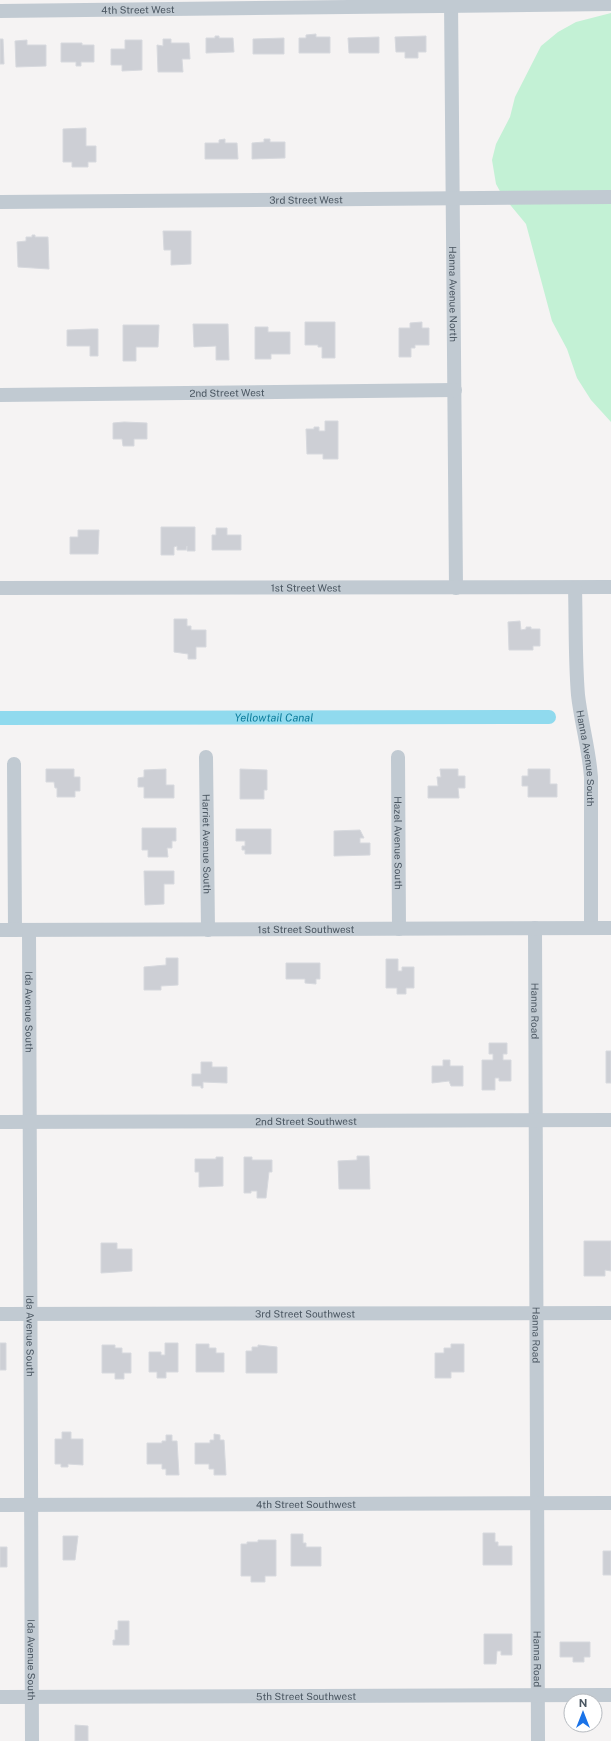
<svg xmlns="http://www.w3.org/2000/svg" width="611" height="1741" font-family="'Public Sans',sans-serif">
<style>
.green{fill:#c3f1d5}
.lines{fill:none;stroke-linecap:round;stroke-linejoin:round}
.canal{stroke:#90daee;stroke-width:14}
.building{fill:#cdcfd5;stroke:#d7d9de}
.street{stroke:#c1cad2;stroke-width:14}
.labels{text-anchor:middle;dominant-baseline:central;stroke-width:3;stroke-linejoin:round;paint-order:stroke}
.street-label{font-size:10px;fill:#4a5661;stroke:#fff}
.water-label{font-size:11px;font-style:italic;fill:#0c7c9b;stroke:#fff}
</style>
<rect width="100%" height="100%" fill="#f5f3f3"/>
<path class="green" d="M611,13V422L591,400L577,378L567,349L552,321L526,224L502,195L496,184L492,160L496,144L510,117L515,97L541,46L558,32L576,22Z"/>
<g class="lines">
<path class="canal" id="s1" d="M0,718L549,717"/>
</g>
<path class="building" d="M316,34V37H330V53H299V38H306V35Z
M215,36H219V38H233L234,52L206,53V38H215Z
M426,36V52H418V58H405V52H396L395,37Z
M379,37V53H349L348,38Z
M284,38V54H253V39Z
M0,39H3L4,64H0Z
M163,39H171V43H189L190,59H182L183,72H158L157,45L163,46Z
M27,40V45H46V66L16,67L15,41Z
M125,40H142V70L122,71V65H111V49H125Z
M61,43H82V45H94V62H81V66H76V62H61Z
M86,128V146H96V162H88V167H72V162H63V129Z
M225,139V143H237L238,159H205V143H219V140Z
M264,139H270V142H285V158L252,159V143L264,142Z
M163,231H191V264L171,265V250H164Z
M32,235H35V237H48L49,269L18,267L17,242L26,241V237H32Z
M305,322H335V358H322V347H318V345H305Z
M422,322V328H429V345H415V348H411V357H399V328H410V323Z
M193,324H228L229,360H216V346L194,347Z
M123,325H159L158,347H136V361H123Z
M255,327H268V332H290V354H271V359H255Z
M92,329H98V356H90V346H67V330Z
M325,421H338V459H323V454H307L306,429H314V427H319V431H325Z
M124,422L147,423V439H134V446H123L122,439H113V423Z
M161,527H195V551H187V546L186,550H177V546L174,547V555H161Z
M216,528H227V535H241V550H212V535H216Z
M78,530H99L98,554H70V537H78Z
M174,619H187V626H191V630H206V647H196V659H188V654L174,652Z
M520,621L521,630L526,629V627H531V629H540V646H533V650H509L508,622Z
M46,769H74V777H80V791H75V797H57V788H55L54,782H46Z
M166,769V785H174V798H144V787H138V778L144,777V770Z
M240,769L267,770V790H264V799H240Z
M440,769H458V776H465V788H458L459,798H428V786H438L437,777H441Z
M528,769H550V784H557V797H528V786H522V776H528Z
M142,828H176V841H172V848H167L168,857H148V850H142Z
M236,829H271V854H245V850H242V846H245V841H236Z
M360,830L364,838H360V843H370V855L334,856V831Z
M144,871H174V884H164V904L145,905Z
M166,958H178V985L161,986V990H144V967L166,965Z
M386,959H398V971H402V967H414V988H406V994H397V988H386Z
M286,963H320V979H316V984L305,983V979H286Z
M489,1043H507V1054H503V1060H511V1081H499V1078H495V1090H482V1060H493V1054H489Z
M606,1051H611V1083H606Z
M443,1060H450V1066H463V1086H451L449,1081L432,1083V1066H443Z
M201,1062H212V1067H227V1083L203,1082V1088H201V1086H192V1074H201Z
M357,1156H369L370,1189H339L338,1161L357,1160Z
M216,1157H223V1186L199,1187V1172H195V1159H216Z
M244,1157H252V1160H272V1172H269L266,1198H257V1191H251V1193H244Z
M584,1241H611V1271L605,1270V1276H584Z
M101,1243H117V1249H132V1271L101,1273Z
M0,1343H6V1370H0Z
M165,1343H178V1372H166V1378H157V1372H149V1352H161V1355H165Z
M196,1344H209V1348H216V1353H224V1372H196Z
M451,1344H464V1372H451V1378H435V1353H444V1348H451Z
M102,1345H115V1348H122V1353H131V1373H124V1379H115V1373H102Z
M258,1345L277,1347V1373H246V1351H252V1347H258Z
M62,1432H71V1439H83V1465L68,1464V1467H61V1464H55V1439H62Z
M214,1434L220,1435V1440H224L226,1475H214V1469H209V1464H195V1443H210V1440H214Z
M166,1435H172V1441H177L179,1475H166V1469H162V1464H147V1443H162V1441H166Z
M483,1533H495V1542H498V1546H512V1565H483Z
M291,1534H303V1543H306V1547H321V1566H291Z
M63,1536H78L75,1560H63Z
M258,1540H276V1576H265V1582H251V1576H241V1544H247V1542H258Z
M0,1547H7V1567H0Z
M603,1551H611V1575H603Z
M118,1621H129V1645H113V1640H115V1630H118Z
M484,1634H512V1655H501V1651H497L496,1664H484Z
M560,1642H590V1657H584V1662H573V1657H560Z
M75,1725L88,1726V1741H75Z"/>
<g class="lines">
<g class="street">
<path id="s2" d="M451,0L456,588"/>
<path id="s3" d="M0,11L611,4"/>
<path id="s4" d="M0,202L611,197"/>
<path id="s5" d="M0,395L455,390"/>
<path id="s6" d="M0,588L611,587"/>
<path id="s7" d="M575,588C576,623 575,659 578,695C581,722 589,749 591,777V928"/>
<path id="s8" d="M206,757L208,930"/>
<path id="s9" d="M398,757L399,929"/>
<path d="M14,764L15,930"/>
<path id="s10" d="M535,928L538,1741"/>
<path id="s11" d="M0,930L611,928"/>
<path id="s12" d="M29,930L32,1741"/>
<path id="s13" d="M0,1122L611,1120"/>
<path id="s14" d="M0,1314L611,1313"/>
<path id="s15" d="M0,1505L611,1503"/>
<path id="s16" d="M0,1697L611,1695"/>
</g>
</g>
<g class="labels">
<g class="street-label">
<text stroke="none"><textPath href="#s3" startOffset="138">4th Street West</textPath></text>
<text stroke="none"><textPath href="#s4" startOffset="306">3rd Street West</textPath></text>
<text stroke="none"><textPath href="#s2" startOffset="294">Hanna Avenue North</textPath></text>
<text stroke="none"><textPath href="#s5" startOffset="227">2nd Street West</textPath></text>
<text stroke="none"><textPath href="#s6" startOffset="306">1st Street West</textPath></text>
<text stroke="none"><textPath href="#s7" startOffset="171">Hanna Avenue South</textPath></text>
<text stroke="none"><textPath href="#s9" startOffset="86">Hazel Avenue South</textPath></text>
<text stroke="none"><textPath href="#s8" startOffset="87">Harriet Avenue South</textPath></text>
<text stroke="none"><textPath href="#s11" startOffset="306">1st Street Southwest</textPath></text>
<text stroke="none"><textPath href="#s10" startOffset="83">Hanna Road</textPath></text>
<text stroke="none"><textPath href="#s12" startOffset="82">Ida Avenue South</textPath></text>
<text stroke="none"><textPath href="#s13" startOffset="306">2nd Street Southwest</textPath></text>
<text stroke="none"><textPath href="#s14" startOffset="305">3rd Street Southwest</textPath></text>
<text stroke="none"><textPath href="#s10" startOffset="407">Hanna Road</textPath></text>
<text stroke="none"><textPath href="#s12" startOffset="406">Ida Avenue South</textPath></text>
<text stroke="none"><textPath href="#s15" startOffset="306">4th Street Southwest</textPath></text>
<text stroke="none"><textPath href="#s10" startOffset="731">Hanna Road</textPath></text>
<text stroke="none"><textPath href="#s12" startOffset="730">Ida Avenue South</textPath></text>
<text stroke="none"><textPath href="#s16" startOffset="306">5th Street Southwest</textPath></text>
</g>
<g class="water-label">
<text stroke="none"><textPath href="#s1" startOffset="274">Yellowtail Canal</textPath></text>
</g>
</g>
<g transform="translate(583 1713)"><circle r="19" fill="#ffffff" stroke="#b7bbc0"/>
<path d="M0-3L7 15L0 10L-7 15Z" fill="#1a73e8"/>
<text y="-6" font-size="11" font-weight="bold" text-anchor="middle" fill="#4a5661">N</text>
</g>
</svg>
